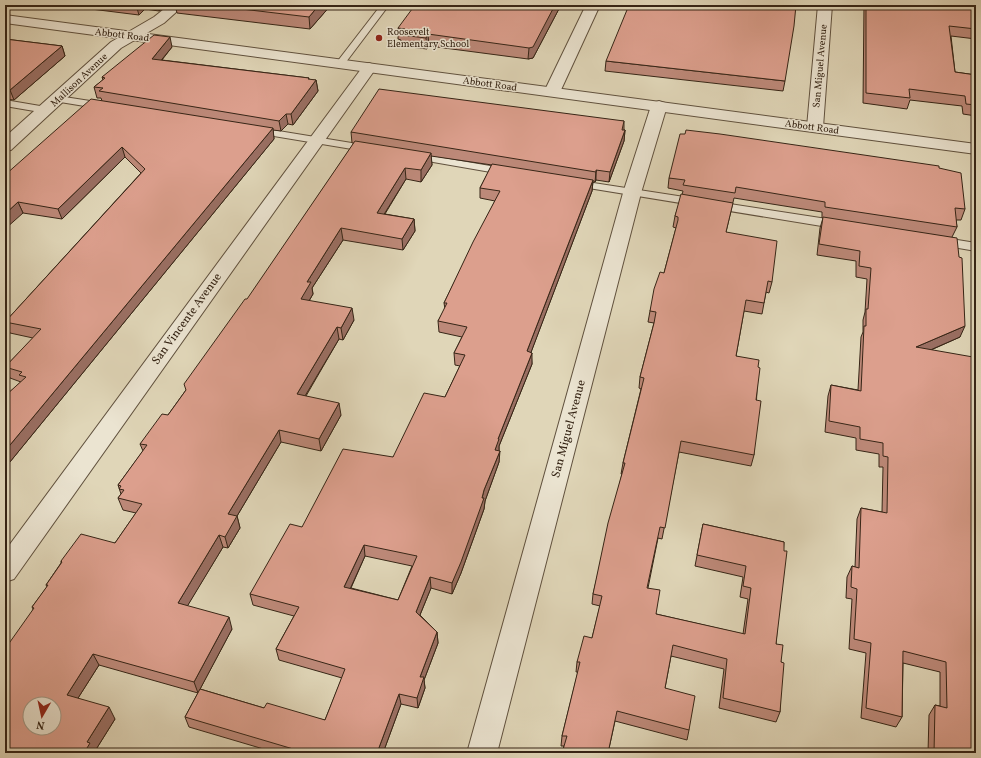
<svg xmlns="http://www.w3.org/2000/svg" width="981" height="758" font-family="Vollkorn,serif">
<style>
.lines{fill:none;stroke-linecap:round;stroke-linejoin:round}
.service-casing{stroke:#60513e;stroke-width:2}
.minor-casing{stroke:#60513e;stroke-width:2}
.tertiary-casing{stroke:#60513e;stroke-width:2}
.service{fill:#ebe4d1;fill-rule:evenodd}
.minor{fill:#ebe4d1;fill-rule:evenodd}
.tertiary{fill:#ebe4d1;fill-rule:evenodd}
.wall{fill:#bd8979;stroke:#362516;fill-rule:evenodd}
.shaded-wall{fill:#9a6f63;stroke:#362516}
.building{fill:#dc9f8d;stroke:#362516;fill-rule:evenodd}
.poi-dot{fill:#8f2418;stroke:#ebe4d1;stroke-width:1.5}
.labels{text-anchor:middle;dominant-baseline:central;stroke-width:3;stroke-linejoin:round;paint-order:stroke}
.far-poi-label{font-size:10px;fill:#362516;stroke:#ebe4d1;text-anchor:start}
.far-street-label{font-size:10px;fill:#362516;stroke:#ebe4d1}
.street-label{font-size:12px;fill:#362516;stroke:#ebe4d1}
</style>
<rect width="100%" height="100%" fill="#e0d6b8"/>
<filter id="stains"><feTurbulence type="fractalNoise" baseFrequency=".005" numOctaves="4"/><feColorMatrix values="0 0 0 0 .2 0 0 0 0 .09 0 0 0 0 .02 0 0 0 .5 -.17"/></filter>
<radialGradient id="worn" r=".72"><stop offset=".6" stop-color="#630" stop-opacity="0"/><stop offset="1" stop-color="#630" stop-opacity=".3"/></radialGradient>
<g class="lines">
<defs>
<path id="service" d="M381,5H389L343,66H337V62Z
M58,96L103,103L108,106L103,109L54,101L53,99Z
M5,100L46,107L51,110L46,113L5,106Z
M254,127L370,146L375,149L370,152L250,132L249,130Z
M414,153L508,169L514,172L508,175L410,158L409,156Z
M574,180L840,221L846,225L840,229L570,185L568,183Z
M939,237L976,243V251L935,244L933,241L935,238Z"/>
<path id="minor" d="M169,5H184L164,23L121,48L11,150L5,151V137L111,42L154,17Z
M586,5H600L560,92L558,95H546L544,92Z
M818,5H832L823,127L821,130L815,132L809,130L807,127Z
M369,63L374,65L377,68L374,71L14,579L5,582V551L364,65Z
M659,101L665,103L667,106L641,193L497,753H467L623,193L651,106L653,103Z"/>
<path id="tertiary" d="M5,15L976,144V154L5,23Z"/>
</defs>
<use href="#service" class="service-casing"/>
<use href="#minor" class="minor-casing"/>
<use href="#tertiary" class="tertiary-casing"/>
<use href="#service" class="service"/>
<use href="#minor" class="minor"/>
<use href="#tertiary" class="tertiary"/>
</g>
<path class="wall" d="M59,5H167L159,11L145,9L139,15Z
M175,5H331L310,29L177,13Z
M561,5L533,58L528,59L429,46L427,49L402,46L401,40L398,39V28Z
M864,5H976V39L951,36L955,72L976,75V116L963,114L962,106L910,100L907,109L863,103Z
M5,39L62,46L65,56L14,100L5,99Z
M172,47L162,60L309,78V80H316L318,91L293,125L288,124L281,131L273,130L274,139L5,468V396L21,382L10,378L5,367L33,338L10,333L5,322L141,173L125,157L62,219L23,213L5,175L102,101L101,98H97L94,87L103,80L102,77Z
M606,61L785,81L783,91L605,71Z
M624,121V130H625L624,141L609,182L596,180L595,182H593L592,191L531,352L532,364L499,446V462L485,501L484,509L461,573L452,594L431,588L420,615L437,632L438,643L424,680L425,688L418,708L401,704L383,753H277L189,727L185,717L198,693L99,665L78,698L115,719L95,751L5,753L33,609L32,607L47,587L46,585L61,563V561L115,543L136,513L123,510L118,498L121,494L118,485L143,451L140,444L168,415L186,390L354,143H352L351,132ZM431,156L492,165L480,188V198L495,201L444,303L445,309L438,321L439,332L462,337L454,353L455,365L460,366L445,397L393,457L302,527L250,594L253,605L294,616L276,649L279,660L342,678L325,720L264,708L200,689L232,629L187,606L223,547L228,548L240,528L237,516L281,442L321,451L341,415L306,396L339,339L343,340L354,320L309,301L313,294L312,288L343,240L403,250L415,231L414,219L385,214L406,179L421,182L432,165ZM365,556L412,566L398,600L351,588Z
M939,168L965,209L961,220H956L957,227L952,237L960,337L931,350L976,753H928L929,715L935,705L940,706V672L903,663L902,717L896,727L861,718L866,653L849,649L852,599L846,598L847,577L852,566L855,567L857,519L861,508L882,512L883,467H879V454L856,450V438L825,432L828,396L831,385L858,390L861,337L863,332V320L865,312L867,279L856,277V261L817,255L820,228L823,218H822V212L734,198L726,232L772,282L769,293L766,292L762,314L744,311L736,356L758,367L754,455L751,466L679,452L662,539L658,538L648,588L656,614L743,634L748,599L740,597L743,577L695,566L703,524L784,542L776,644L781,662L780,712L776,722L719,708L724,669L671,656L665,688L689,730L687,740L615,721L608,753H562L564,746H561L562,736L578,672H576L577,662L592,638L600,606L592,604L593,594L622,474H621L623,463L641,389L639,388L640,377L654,323L648,322L650,311L664,273L676,228L673,227L675,216L682,195L683,191L668,188L669,178Z"/>
<path class="shaded-wall" d="M136,5H144L145,9L139,15Z
M158,5H167L159,11Z
M319,5H331L310,29L309,17Z
M555,5H561L533,58L528,59L529,48Z
M428,34L429,46L427,49L426,38Z
M170,37L172,47L154,69L152,59Z
M62,46L65,56L14,100L10,90Z
M316,80L318,91L293,125L291,114Z
M286,114L288,124L281,131L279,121Z
M273,128L274,139L5,468V451Z
M625,130L624,141L609,182L610,172Z
M122,147L125,157L62,219L58,209Z
M431,153L432,165L421,182V170Z
M405,168L406,179L378,224L377,213Z
M596,170V180L595,182L596,172Z
M593,180L592,191L527,363V351Z
M18,202L23,213L5,229V214Z
M414,219L415,231L403,250L402,239Z
M341,228L343,240L312,288L313,294L303,311L301,299L307,282Z
M352,308L354,320L343,340L341,328Z
M965,326L960,337L912,358L916,347Z
M337,327L339,339L299,406L297,394Z
M532,353V364L499,446V451L495,462V450L498,439Z
M339,403L341,415L321,451L319,439Z
M279,430L281,442L237,516L240,528L228,548L225,537L228,514Z
M500,451L499,462L485,501L484,509L461,573L452,594V583L482,498L484,490Z
M219,535L223,547L182,615L178,603Z
M364,545L365,556L346,598L344,587Z
M430,577L431,588L417,622L416,612Z
M229,617L232,629L198,693L194,682Z
M437,632L438,643L424,680L425,688L418,708L417,698L420,677Z
M93,654L99,665L73,706L67,695Z
M399,694L401,704L383,753H377Z
M109,707L115,719L95,751L96,753H84L87,742Z"/>
<path class="building" d="M208,5H319L309,17Z
M415,5H555L533,47L529,48L428,34L426,38L401,35L405,29L398,28Z
M629,5H796L794,26L785,81L606,61Z
M866,5H976V29L949,26L955,72L976,75V105L966,104L965,96L909,89L910,98L866,93Z
M154,35L170,37L152,59L309,78L308,79L316,80L291,114H286L279,121L99,91L103,88L94,87L105,78L102,77Z
M5,39L62,46L10,90L5,89Z
M379,89L624,121L622,130H625L610,172L596,170V172L351,132Z
M91,99L273,128L5,451V396L26,377L19,375L22,372L5,367L41,329L5,322L145,169L122,147L58,209L18,202L5,214V175Z
M686,130L720,134L939,166V168L961,173L965,209L955,208L957,227L825,207V202L736,187L735,193L683,185L685,180L669,178L680,134H685Z
M355,141L431,153L421,170L405,168L377,213L414,219L402,239L341,228L307,282H311L301,299L352,308L341,328L337,327L297,394L339,403L319,439L279,430L228,514L237,516L225,537L219,535L178,603L229,617L194,682L93,654L67,695L109,707L87,742L90,743L84,753H5V649L34,608L32,607L48,585H46L62,562L61,561L81,534L115,543L142,504L118,498L124,490L119,489L121,486L118,485L147,445L140,444L162,414L168,415L186,390L184,384L245,299H247ZM30,704H54V728H30Z
M492,164L593,180L527,351L532,353L498,439H499L495,450L500,451L484,490L482,498H484L461,562L452,583L430,577L416,612L437,632L420,677H424L417,698L399,694L377,753H299L300,751L185,717L200,689L264,708L267,703L325,720L345,669L276,649L299,607L250,594L290,524L302,527L343,449L393,457L424,393L445,397L465,355L454,353L467,327L438,321L447,303H444L473,242L500,191L480,188ZM364,545L417,556L398,600L344,587Z
M681,194L733,203L726,232L777,241L772,282L768,281L764,303L746,300L736,356L759,360L758,367L760,368L756,400L761,401L754,455L681,441L665,528L660,527L647,588L660,590L656,614L745,634L751,588L743,586L746,566L697,555L703,524L784,542V551H787L776,644L783,645L781,662L784,663L780,712L723,698L727,659L673,645L665,688L695,696L689,730L617,711L608,753H562L567,736H562L580,662H577L584,636L592,638L602,596L593,594L608,523L625,463H623L644,378L640,377L654,323L656,312L650,311L654,289L660,272L664,273L678,220V217L675,216Z
M823,217L957,238L959,257L962,258L965,326L916,347L973,357L976,389V753H934L935,705L947,708L946,662L903,651L902,717L866,708L871,643L854,639L857,589L851,587L852,566L859,568L861,508L887,513L888,457L883,456V443L860,439V427L829,421L831,385L861,391L864,326H866V309H868L871,268L859,266L860,251L819,244Z"/>
<circle class="poi-dot" cx="379" cy="38" r="4"/>
<g class="labels">
<g class="far-poi-label">
<text x="387" y="32">Roosevelt<tspan x="387" dy="12">Elementary School</tspan></text>
</g>
<g class="far-street-label">
<text transform="translate(122 35) rotate(7)">Abbott Road</text>
<text transform="translate(820 66) rotate(-85)">San Miguel Avenue</text>
<text transform="translate(79 80) rotate(-43)">Mallison Avenue</text>
<text transform="translate(490 84) rotate(8)">Abbott Road</text>
<text transform="translate(812 127) rotate(8)">Abbott Road</text>
</g>
<g class="street-label">
<text transform="translate(187 319) rotate(-54)">San Vincente Avenue</text>
<text transform="translate(569 429) rotate(-75)">San Miguel Avenue</text>
</g>
</g>
<rect width="981" height="758" fill="none" stroke="#e0d6b8" stroke-width="20"/>
<rect x="6" y="6" width="969" height="746" fill="none" stroke="#362516" stroke-width="2"/>
<rect x="10" y="10" width="961" height="738" fill="none" stroke="#362516"/>
<g transform="translate(42 716) rotate(189)"><circle r="19" fill="#ebe4d1" stroke="#a39886"/>
<path d="M0-3L7 15L0 10L-7 15Z" fill="#8f2418"/>
<text y="-6" font-size="11" font-weight="bold" text-anchor="middle" fill="#362516">N</text>
</g>
<rect width="100%" height="100%" filter="url(#stains)"/>
<rect width="100%" height="100%" fill="url(#worn)"/>
</svg>
